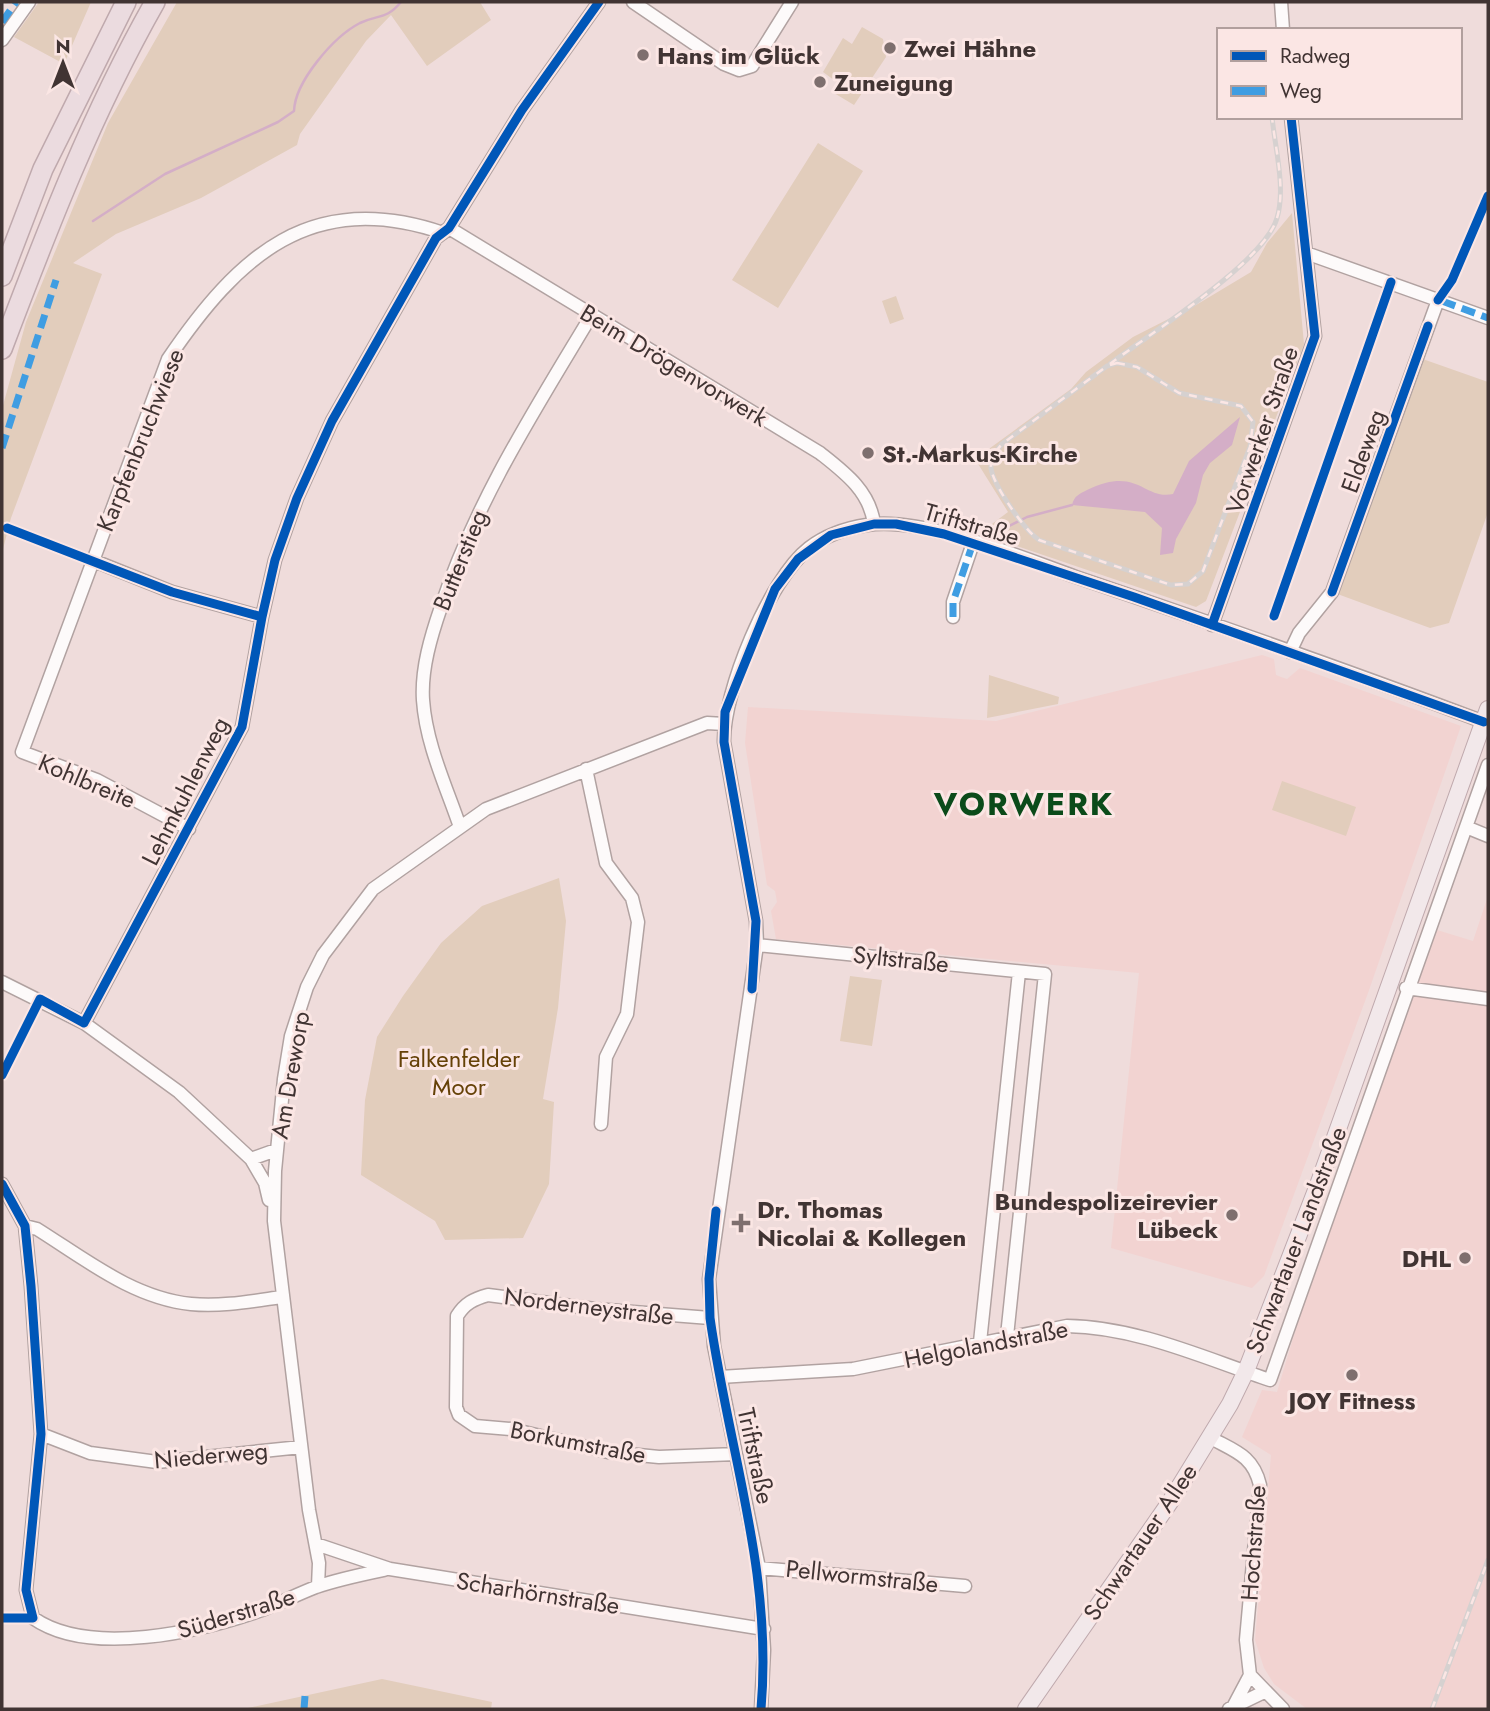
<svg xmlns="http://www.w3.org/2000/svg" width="1490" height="1711" font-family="Jost,sans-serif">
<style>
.built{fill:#f2d3d1}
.green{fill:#e2cdbc}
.water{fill:#d4aec7}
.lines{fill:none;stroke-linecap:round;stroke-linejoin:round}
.stream{stroke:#d4aec7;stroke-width:2.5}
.minor-casing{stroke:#b1a2a1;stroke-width:15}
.major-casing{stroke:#bfa9ad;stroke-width:18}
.highway-casing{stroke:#bfa9ad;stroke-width:22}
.minor{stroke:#fdfafa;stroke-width:12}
.major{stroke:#f2e8ea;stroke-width:16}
.highway{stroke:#ebdbdf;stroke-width:19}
.rail-casing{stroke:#d6d1d0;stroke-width:5}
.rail{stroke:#fbe6e4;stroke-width:2.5;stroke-dasharray:8;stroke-linecap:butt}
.quiet{stroke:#3f9de2;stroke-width:7;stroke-dasharray:14 7;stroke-linecap:butt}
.cycleway-casing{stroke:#fbe6e4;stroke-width:13}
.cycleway{stroke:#0057b8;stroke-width:9}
.poi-dot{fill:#7e6f6e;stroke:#fbe6e4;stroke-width:2.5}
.labels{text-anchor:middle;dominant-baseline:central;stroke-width:6;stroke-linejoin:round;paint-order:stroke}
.poi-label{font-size:24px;font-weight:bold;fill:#413433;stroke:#fbe6e4;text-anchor:start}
.street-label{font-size:24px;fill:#413433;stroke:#fbe6e4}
.park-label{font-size:24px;fill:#654107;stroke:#fbe6e4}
.district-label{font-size:32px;font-weight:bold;letter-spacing:2px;fill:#0b4b1a;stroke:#fbe6e4}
</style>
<rect width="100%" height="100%" fill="#efdcdb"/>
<path class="built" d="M1262,655L1274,659L1276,675L1281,677L1287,679L1300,668L1461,726L1368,993L1264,1276L1252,1288L1111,1248L1139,973L776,939L771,911L777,902L775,891L767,885L745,743L748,707L996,721Z
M1488,896V1709H1307L1274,1684L1264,1668L1255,1640L1271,1455L1242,1437L1262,1390L1277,1392L1315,1265L1437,930L1473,941Z"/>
<path class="green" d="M39,2H91L64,64L14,37Z
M177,2H480L491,20L427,66L391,15L366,41L300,134L297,145L201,198L116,234L73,263L102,274L11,518L2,553V409L26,322L108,123Z
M862,27L883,39L886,57L854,105L834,93L842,86L823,72L843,38L852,44Z
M818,143L863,171L778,308L732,280Z
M1292,213L1304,344L1206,601L1196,607L984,535L988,527L1008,512L975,459L1071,389L1086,372L1133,337L1196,305L1251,272L1267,243Z
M896,296L904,319L890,324L882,301Z
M1417,357L1488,382V512L1449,623L1430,628L1332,592Z
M989,675L1059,697L1058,704L987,718Z
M1282,781L1356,807L1346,836L1272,810Z
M559,878L566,921L558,1008L543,1099L554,1102L549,1184L523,1238L445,1240L435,1221L361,1175L365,1100L377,1037L403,996L441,943L482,906Z
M850,976L882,980L872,1046L840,1041Z
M382,1679L492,1702L491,1709H243Z"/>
<path class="water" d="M1240,417L1232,445L1210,463L1203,475L1196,503L1176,539L1173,553L1160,555L1162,528L1145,512L1072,505C1074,496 1079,494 1087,490C1138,465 1143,500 1173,494L1189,461Z"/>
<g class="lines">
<path class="stream" d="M93,221L165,174L278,122L294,111C295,82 333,37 360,23C379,14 386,20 401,2
M999,531L1027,517L1072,505"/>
<defs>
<path id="minor" d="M633,2L724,64L739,70L752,66L792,2
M1281,2L1283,30
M2,40L29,2
M449,228L820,453C844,472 870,491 874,524
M1306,253L1488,318
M92,560L172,592L262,617
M953,617V602L973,543
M1212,625L1315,336L1291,117
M1290,652L1299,633L1332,592L1438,300
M586,769L606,863L632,898L638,922L627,1014L606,1057L601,1124
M460,827C446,786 426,744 423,700C421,669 431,636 441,607C476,501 534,411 591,316
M1466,827L1488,836
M189,829L97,780L22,752L168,359C238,256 311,188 443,233
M757,945L1045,974L1007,1336
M2,982L84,1023L179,1092L251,1159L265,1183L269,1200
M1406,988L1488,999
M84,1023L242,727L262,617L275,560L297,498L332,421L436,238L449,228L522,110L599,2
M251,1159L276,1150
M2,1184L25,1226L31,1286L41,1434L26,1590L33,1618C90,1658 202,1631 262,1610C280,1603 298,1594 316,1587C339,1579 364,1574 388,1569
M25,1226L37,1229C85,1259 133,1298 191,1304C221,1307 253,1301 282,1297
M710,1318L595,1309L488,1295C474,1299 465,1303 457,1316L456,1407L459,1415L475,1426L511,1429L608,1452L659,1457L736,1454
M980,1342L1019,972
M720,1377L853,1369L1067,1326C1137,1327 1204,1358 1270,1380L1488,765
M41,1434L90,1453L157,1462L301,1447
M1209,1437C1234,1451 1253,1455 1260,1485L1246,1640L1250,1675L1283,1709
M316,1544L390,1569L764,1629
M759,1568L965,1586
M318,1586L319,1563L309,1510L274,1221L275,1171L284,1079L291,1036L307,987L323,955L373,889L486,809L707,723L724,724
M761,1709L764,1650L759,1568L714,1346L709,1279L757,945L756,921L724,742C723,692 769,579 809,548C826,535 847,528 867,525C923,516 1022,558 1076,577C1212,623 1349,671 1484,722
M1229,1709L1264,1692
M1232,1709L1250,1675"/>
<path id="major" d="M1026,1709L1170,1502L1230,1404L1246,1371L1318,1185L1488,709"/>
<path id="highway" d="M2,276L43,169L126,2
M2,349C47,230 92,113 155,2"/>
</defs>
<use href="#minor" class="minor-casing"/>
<use href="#major" class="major-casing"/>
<use href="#highway" class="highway-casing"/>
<use href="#minor" class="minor"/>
<use href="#major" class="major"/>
<use href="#highway" class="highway"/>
<defs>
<path id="rail" d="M1117,363L1137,367L1179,393L1241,406L1253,422L1250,447L1203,571L1188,584L1171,585L1039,540C1025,531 993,485 991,468C990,458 996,451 1002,444L1107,366Z
M1110,364C1149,334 1265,262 1277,218C1286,188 1275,148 1272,117
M1432,1709L1488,1560"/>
</defs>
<use href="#rail" class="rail-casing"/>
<use href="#rail" class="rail"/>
<path class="quiet" d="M2,22L16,2
M1442,301L1488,318
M2,448L56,280
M953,617V602L973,543
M304,1709L305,1696"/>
<defs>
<path id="cycleway" d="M1438,300L1452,280L1488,196
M7,528L172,592L262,617
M1332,592L1428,326
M1274,616L1391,282
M1212,625L1315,336L1291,117
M752,989L756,921L724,742L725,712L775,589L798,559L831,535L874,524H896L944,534L1134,597L1484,722
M2,1075L40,999L84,1023L242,727L262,617L275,560L297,498L332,421L436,238L449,228L522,110L599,2
M2,1184L25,1226L31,1286L41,1434L26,1590L33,1618H2
M716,1211L709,1279L710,1318C729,1452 773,1572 761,1709"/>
</defs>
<use href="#cycleway" class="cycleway-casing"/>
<use href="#cycleway" class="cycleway"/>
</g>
<g class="poi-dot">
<circle cx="890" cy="48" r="7"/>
<circle cx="643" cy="55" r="7"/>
<circle cx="820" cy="82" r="7"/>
<circle cx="868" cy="453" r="7"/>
<circle cx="1232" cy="1215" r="7"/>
<path d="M737.5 1212.5h7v7h7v7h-7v7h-7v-7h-7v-7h7z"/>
<circle cx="1465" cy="1258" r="7"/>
<circle cx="1352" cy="1375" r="7"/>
</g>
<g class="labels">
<g class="poi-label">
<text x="904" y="48">Zwei Hähne</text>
<text x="657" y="55">Hans im Glück</text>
<text x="834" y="82">Zuneigung</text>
<text x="882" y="453">St.-Markus-Kirche</text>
<text x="1218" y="1201" text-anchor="end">Bundespolizeirevier<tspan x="1218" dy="28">Lübeck</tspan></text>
<text x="757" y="1209">Dr. Thomas<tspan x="757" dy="28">Nicolai &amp; Kollegen</tspan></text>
<text x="1451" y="1258" text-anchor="end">DHL</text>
<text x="1352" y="1400" text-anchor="middle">JOY Fitness</text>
</g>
<g class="street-label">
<text transform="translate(674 365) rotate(31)">Beim Drögenvorwerk</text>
<text transform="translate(1262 430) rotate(-71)">Vorwerker Straße</text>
<text transform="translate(140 440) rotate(-68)">Karpfenbruchwiese</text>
<text transform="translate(1363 451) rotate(-70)">Eldeweg</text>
<text transform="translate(972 524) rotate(16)">Triftstraße</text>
<text transform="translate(460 560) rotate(-68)">Butterstieg</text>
<text transform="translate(87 781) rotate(23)">Kohlbreite</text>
<text transform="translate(185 791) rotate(-63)">Lehmkuhlenweg</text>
<text transform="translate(901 959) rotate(6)">Syltstraße</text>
<text transform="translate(290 1075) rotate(-80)">Am Dreworp</text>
<text transform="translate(1296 1240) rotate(-69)">Schwartauer Landstraße</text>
<text transform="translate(589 1306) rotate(7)">Norderneystraße</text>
<text transform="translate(986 1344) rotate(-11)">Helgolandstraße</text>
<text transform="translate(578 1442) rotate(11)">Borkumstraße</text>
<text transform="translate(211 1455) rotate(-5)">Niederweg</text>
<text transform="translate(756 1456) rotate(78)">Triftstraße</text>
<text transform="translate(1140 1542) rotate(-56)">Schwartauer Allee</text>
<text transform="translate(1253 1543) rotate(-86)">Hochstraße</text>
<text transform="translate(862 1576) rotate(6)">Pellwormstraße</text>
<text transform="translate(538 1593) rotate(9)">Scharhörnstraße</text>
<text transform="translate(236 1613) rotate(-17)">Süderstraße</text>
</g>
<g class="park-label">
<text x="459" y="1058">Falkenfelder<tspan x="459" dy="28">Moor</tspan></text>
</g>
<g class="district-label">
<text x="1024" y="804">VORWERK</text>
</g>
</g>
<rect width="1490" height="1711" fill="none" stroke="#413433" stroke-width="7"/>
<rect x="1217" y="28" width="245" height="91" fill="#fbe6e4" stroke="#b19f9d" stroke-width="2"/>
<rect x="1231" y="51" width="35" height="10" fill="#0057b8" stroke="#b19f9d" stroke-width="2"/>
<text x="1280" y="63" font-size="21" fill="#413433">Radweg</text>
<rect x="1231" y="86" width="35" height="10" fill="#3f9de2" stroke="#b19f9d" stroke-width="2"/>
<text x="1280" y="98" font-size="21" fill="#413433">Weg</text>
<g transform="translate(63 63)" stroke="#fbe6e4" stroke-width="5" paint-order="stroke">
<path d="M0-5L12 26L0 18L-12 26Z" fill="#413433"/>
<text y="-10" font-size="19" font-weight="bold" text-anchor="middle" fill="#413433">N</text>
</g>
</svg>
